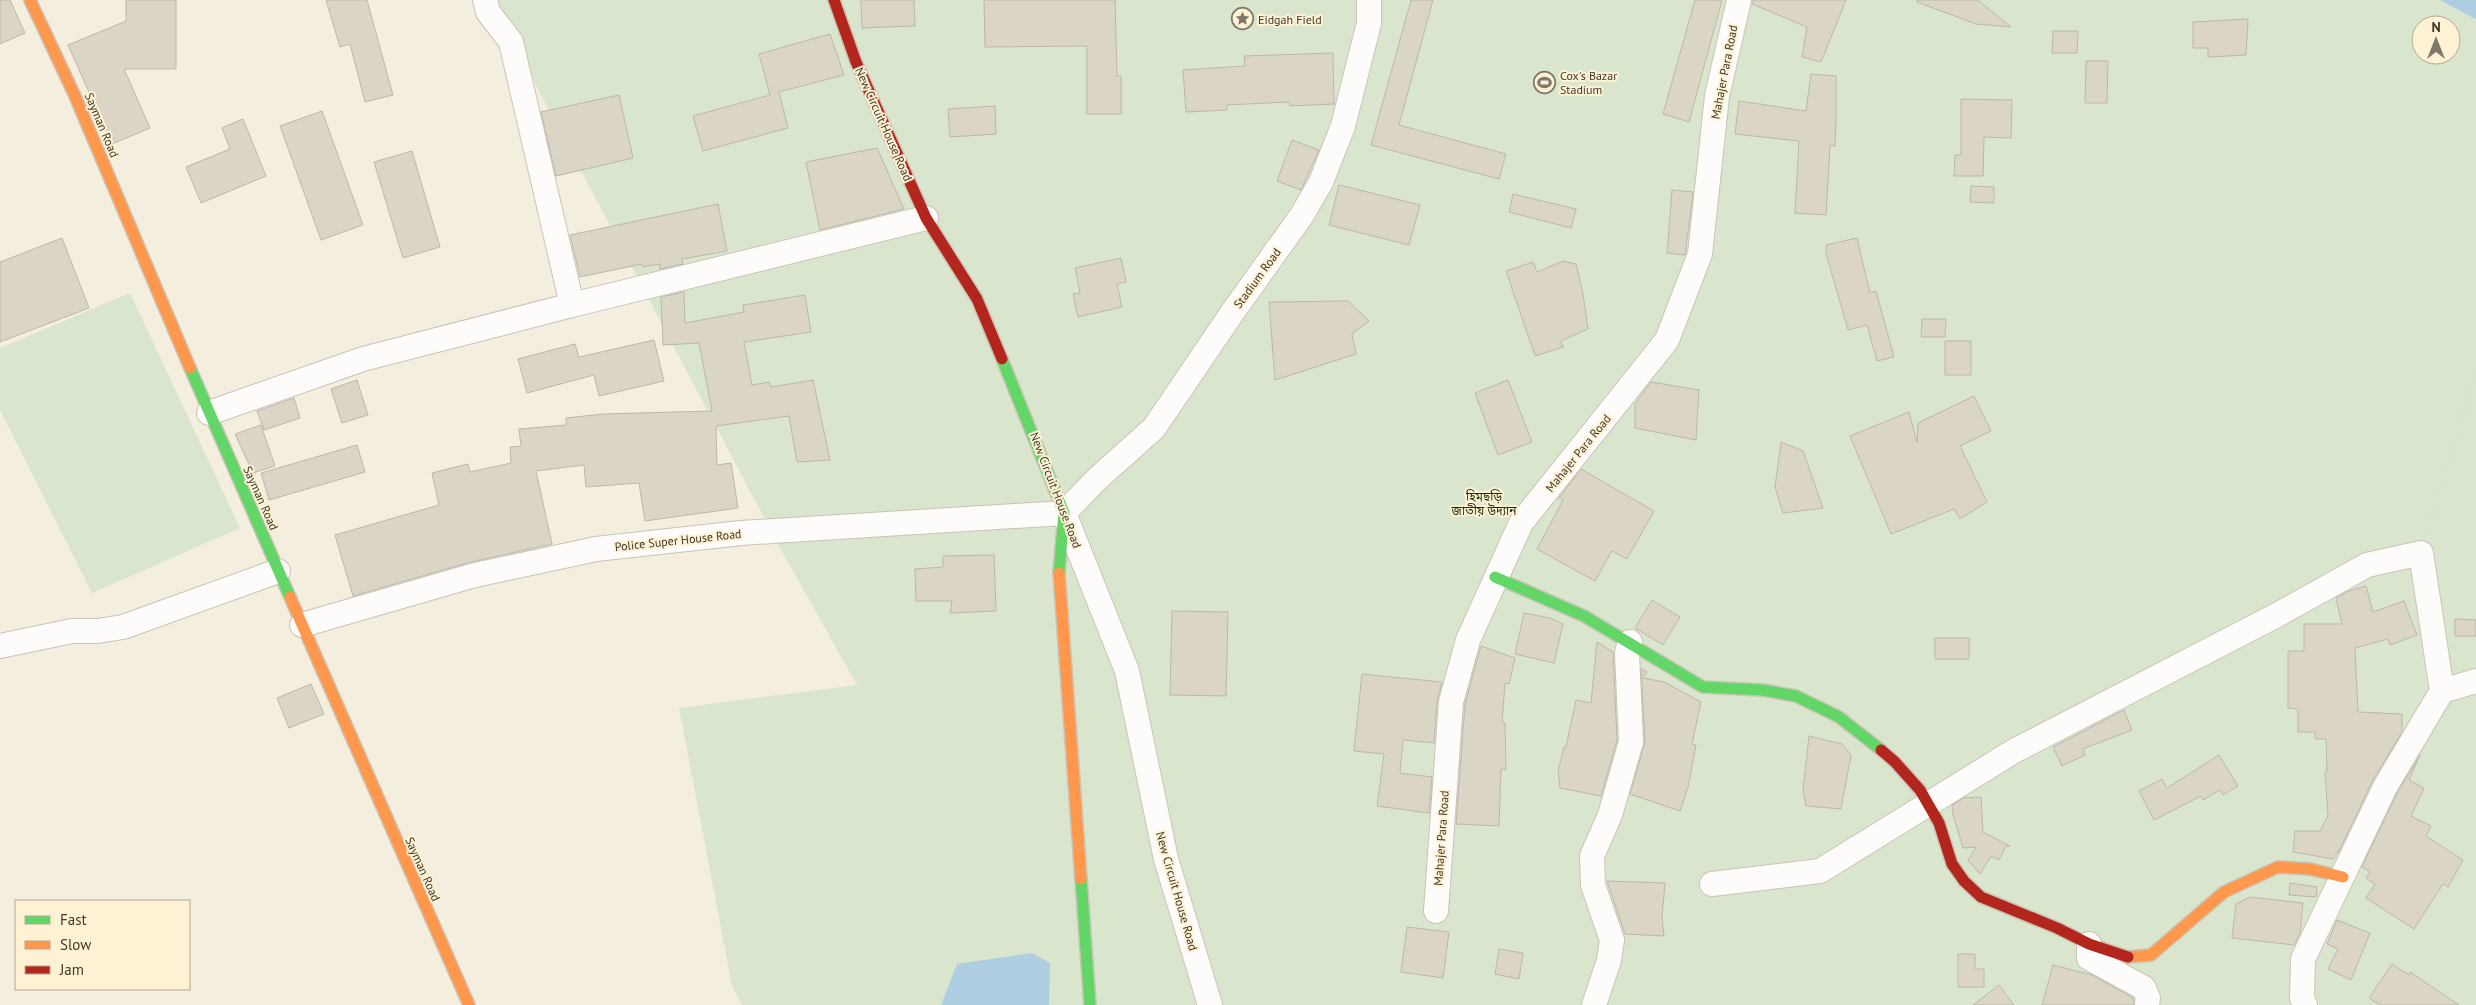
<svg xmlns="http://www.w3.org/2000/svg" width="2476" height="1005" font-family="'PT Sans','Noto Sans Bengali',sans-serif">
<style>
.green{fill:#dae5cd;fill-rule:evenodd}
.water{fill:#b0cee2}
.building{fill:#dbd5c5;stroke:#bcb7aa}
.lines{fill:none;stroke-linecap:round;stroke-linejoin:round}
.street-casing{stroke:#cac4b6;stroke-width:26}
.fast-casing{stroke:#cac4b6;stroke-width:14}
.slow-casing{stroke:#cac4b6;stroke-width:14}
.jam-casing{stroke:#cac4b6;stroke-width:14}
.path{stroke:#dbdad5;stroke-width:3;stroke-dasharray:1 4;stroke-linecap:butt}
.street{stroke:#fdfcfa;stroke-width:24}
.fast{stroke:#63d668;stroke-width:11}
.slow{stroke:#ff974d;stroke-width:11}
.jam{stroke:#b3261e;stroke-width:11}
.labels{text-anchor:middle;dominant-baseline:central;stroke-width:4;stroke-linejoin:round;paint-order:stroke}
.poi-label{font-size:12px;fill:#3f392b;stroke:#fef1d4;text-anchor:start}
.street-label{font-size:12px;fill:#3f392b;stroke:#fef1d4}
.park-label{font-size:12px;fill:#123308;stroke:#fef1d4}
</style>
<rect width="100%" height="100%" fill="#f4eede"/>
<path class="green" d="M491,0H2476V1005H742L732,986L679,708L857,685L779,546ZM2421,25H2451V55H2421Z
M130,293L240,528L92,593L0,410V348Z"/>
<path class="water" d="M2440,0H2476V19H2475Z
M1032,953L1050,963L1049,1005H941L957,964Z"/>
<path class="building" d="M0,0H10L25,33L0,44Z
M126,0H176V69H124L150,128L112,144L68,45L126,21Z
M326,0H367L393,95L365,102L350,44L340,47Z
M861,0H914L915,26L862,28Z
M984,0H1115L1117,76H1121V114H1087V46L985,47Z
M1411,0H1433L1399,125L1506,154L1499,179L1371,145Z
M1695,0H1722L1689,122L1663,114Z
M1752,0H1846L1821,62L1802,57L1807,27L1752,4Z
M1917,0H1978L2011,27L1976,24L1917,2Z
M2248,19L2246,55L2208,57V48H2193V22Z
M2053,31H2078L2077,53H2052Z
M830,34L844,75L779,92L788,128L703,151L693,116L770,95L759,54Z
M1333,53L1334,104L1290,106L1289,102L1227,105V110L1186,112L1183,70L1245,66L1244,56Z
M2086,61H2108L2107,103H2085Z
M1811,74L1836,76V124L1835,146H1830L1826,215L1795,213L1799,141L1735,134L1739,101L1806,111Z
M619,95L633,158L556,176L541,112Z
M1961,99L2012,100L2011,138L1984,137L1983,176H1954L1955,155H1961Z
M995,106L996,134L950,137L948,109Z
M322,111L363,225L321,240L280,126Z
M243,119L266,176L201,203L186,167L230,149L222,128Z
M1292,140L1319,150L1301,190L1277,181Z
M877,148L904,209L820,230L806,162Z
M412,151L440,247L403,258L374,162Z
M1339,185L1420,205L1409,245L1329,225Z
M1971,186L1994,187V203L1970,202Z
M1672,190L1693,192L1685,255L1667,253Z
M1513,194L1576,209L1571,228L1509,212Z
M718,204L727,251L682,259L683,264L660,269V264L643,267L642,264L580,277L570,235Z
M62,238L89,308L0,342V262Z
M1857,238L1870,293L1876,291L1894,357L1877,361L1867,325L1848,330L1826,253V245Z
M1121,258L1126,282L1117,284L1122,307L1078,317L1073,294L1080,293L1075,268Z
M1563,261L1576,264L1583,294L1588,329L1561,341L1563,347L1535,356L1506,271L1533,262L1537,272Z
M684,292L685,323L744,312L743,305L805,295L811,332L744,342L752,385L769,382L771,387L813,380L830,460L797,462L789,416L716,426L717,465L731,463L738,508L645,521L639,483L586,487L584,465L536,471L552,544L471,562L353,596L335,535L439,505L432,473L468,464L470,472L511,463L510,447L521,446L519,429L566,425V418L603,414L712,411L699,343L663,345L661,297Z
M1348,301L1369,321L1352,334L1356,354L1275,380L1269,302Z
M1922,319H1946L1945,337H1921Z
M654,340L664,381L599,396L594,375L527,393L518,359L575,344L579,357Z
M1945,341H1971V375H1945Z
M357,380L368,415L342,423L331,389Z
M1508,380L1532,442L1498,455L1475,393Z
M1651,382L1699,390L1696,440L1635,428V404Z
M1974,396L1991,431L1960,446L1987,502L1960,519L1954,509L1891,534L1850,436L1909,412L1917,442L1918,423Z
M294,398L300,418L264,430L257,411Z
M261,425L275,466L253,473L235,434Z
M1781,442L1803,451L1823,508L1783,513L1775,487Z
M357,445L365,472L269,500L261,473Z
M1581,469L1654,511L1627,559L1612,551L1595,581L1537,549L1563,500L1559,498Z
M994,555L996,611L950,613L952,601H916L915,569L943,567V556Z
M2366,586L2373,612L2404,601L2417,635L2390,645L2388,639L2355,648L2358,712L2402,714V732L2373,780L2339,851L2333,859L2293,852L2295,831H2320L2328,816L2325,772H2327L2326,739H2315V732H2298V709L2288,708V651H2304V624H2342L2336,598L2349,591Z
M1652,600L1680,617L1663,645L1635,628Z
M1172,611L1228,612L1226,696L1170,695Z
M1524,613L1550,618L1563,624L1554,663L1515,654Z
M2455,619L2476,620V636H2455Z
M1935,638H1969V659H1935Z
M1597,642L1613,652L1617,740L1601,796L1560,788L1558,771L1564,747H1566L1576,700L1591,703Z
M1481,646L1515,658L1509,684L1505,683L1502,723H1505L1506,770L1501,769L1499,826L1456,824L1465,704Z
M1641,668L1647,672L1643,678L1664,682L1701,702L1692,744L1696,745L1688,787L1680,811L1630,794L1645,742Z
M1362,674L1442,682L1437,701L1434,743L1403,740L1400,773L1432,777L1429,813L1377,806L1384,754L1354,751Z
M311,684L324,714L289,728L277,698Z
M2124,710L2132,730L2083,749L2085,755L2062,766L2053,747Z
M1809,736L1842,744L1851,755L1841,809L1806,806L1803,790Z
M2219,755L2238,786L2223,795L2220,790L2203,800L2201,796L2154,820L2139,791L2162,779L2167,788Z
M2420,755L2409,780L2424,788L2411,816L2431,826L2426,836L2463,860L2448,887L2443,884L2414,929L2366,898L2375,884L2366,878L2370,872L2362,867L2397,793Z
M1981,797L1983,832L2010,846H2006L1999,860L1991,856L1980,874L1968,860L1976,847L1963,848L1953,815L1952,805L1964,798Z
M1607,881L1665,883L1662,917L1664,936L1625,934Z
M2290,883L2317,887L2316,897L2289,895Z
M2250,897L2303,903L2300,933L2294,945L2232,938L2236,904Z
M2337,920L2370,933L2351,980L2328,969L2338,949L2327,944Z
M1407,927L1449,932L1443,978L1401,972Z
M1499,949L1523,953L1519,979L1495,974Z
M1958,954H1975V969H1984V987H1958Z
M2392,964L2409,975L2410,972L2459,1005H2380L2369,998Z
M2053,965L2092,975L2133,998L2134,1005H2042Z
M1999,985L2014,1005H1973Z"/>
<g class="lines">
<defs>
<path id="street" d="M485,0L488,12L511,42L572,305L926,218
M209,413L363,359L572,305
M1064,513L1097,479L1154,428L1232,313L1302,215L1321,182L1343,126L1369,23V0
M1064,513L1127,671L1166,859L1210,1005
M302,625L475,575L596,549L741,533L1064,513
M0,646L72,631H98L123,627L278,571
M1712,884L1820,871L2014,751L2277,615L2367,565L2421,553L2442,691L2476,681
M1436,911L1451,702L1468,640L1521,523L1667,340L1700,254L1717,96L1739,0
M2089,944V958L2144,988L2148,998L2147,1005
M1594,1005L1609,960L1612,940L1593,885L1592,856L1610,815L1631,742L1627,653L1630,642
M2305,1005L2302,998L2303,959L2385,787L2442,691"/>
<path id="fast" d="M1002,359L1064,513L1059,573
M190,368L290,597
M1495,577L1584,616L1703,687L1762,690L1796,696L1839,717L1881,750
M1081,879L1090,1005"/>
<path id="slow" d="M30,0L75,96L190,368
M1059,573L1081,879
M290,597L469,1005
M2128,957L2151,955L2224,892L2278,867L2310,869L2343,877"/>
<path id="jam" d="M834,0L856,62L926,218L977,299L1002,359
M1881,750L1895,762L1920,790L1939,823L1952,864L1964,881L1981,897L2057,928L2089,944L2128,957"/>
</defs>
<use href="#street" class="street-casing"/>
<use href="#fast" class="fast-casing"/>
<use href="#slow" class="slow-casing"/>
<use href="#jam" class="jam-casing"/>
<path class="path" d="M2427,534L2476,371"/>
<use href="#street" class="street"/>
<use href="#fast" class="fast"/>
<use href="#slow" class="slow"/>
<use href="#jam" class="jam"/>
</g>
<defs>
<symbol id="sight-ring" viewBox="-11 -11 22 22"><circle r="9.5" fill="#fef1d4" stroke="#7e786a" stroke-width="1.5"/><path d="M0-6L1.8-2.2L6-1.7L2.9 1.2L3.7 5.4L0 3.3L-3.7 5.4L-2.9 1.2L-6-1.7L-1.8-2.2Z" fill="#7e786a"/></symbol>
<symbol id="stadium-ring" viewBox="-11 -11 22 22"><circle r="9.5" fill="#fef1d4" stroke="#7e786a" stroke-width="1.5"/><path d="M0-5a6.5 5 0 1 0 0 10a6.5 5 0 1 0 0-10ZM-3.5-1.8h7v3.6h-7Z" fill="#7e786a"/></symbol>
</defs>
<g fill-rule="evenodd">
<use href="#sight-ring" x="1230" y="6" width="25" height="25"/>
<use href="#stadium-ring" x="1532" y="70" width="25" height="25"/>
</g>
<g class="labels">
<g class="poi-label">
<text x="1258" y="19">Eidgah Field</text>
<text x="1560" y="75">Cox's Bazar<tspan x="1560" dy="14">Stadium</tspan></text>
</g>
<g class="street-label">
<text transform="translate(1724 72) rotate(-79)">Mahajer Para Road</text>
<text transform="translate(884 124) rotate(66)">New Circuit House Road</text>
<text transform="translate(102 125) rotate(67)">Sayman Road</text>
<text transform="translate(1257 278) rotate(-54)">Stadium Road</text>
<text transform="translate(1578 453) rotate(-51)">Mahajer Para Road</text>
<text transform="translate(1056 490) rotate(69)">New Circuit House Road</text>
<text transform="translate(261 498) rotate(66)">Sayman Road</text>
<text transform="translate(678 540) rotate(-6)">Police Super House Road</text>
<text transform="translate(1441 838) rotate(-86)">Mahajer Para Road</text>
<text transform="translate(423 869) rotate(66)">Sayman Road</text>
<text transform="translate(1177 891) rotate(74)">New Circuit House Road</text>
</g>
<g class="park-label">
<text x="1484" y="496">হিমছড়ি<tspan x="1484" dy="14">জাতীয় উদ্যান</tspan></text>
</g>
</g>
<rect x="15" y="900" width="175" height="90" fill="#fef1d4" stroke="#b2a790"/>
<rect x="25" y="916" width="25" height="8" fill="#63d668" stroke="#b2a790"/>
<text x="60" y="925" font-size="15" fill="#3f392b">Fast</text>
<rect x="25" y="941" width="25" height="8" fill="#ff974d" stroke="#b2a790"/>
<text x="60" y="950" font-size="15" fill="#3f392b">Slow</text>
<rect x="25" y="966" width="25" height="8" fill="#b3261e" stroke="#b2a790"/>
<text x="60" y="975" font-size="15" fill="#3f392b">Jam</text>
<g transform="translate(2436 40)"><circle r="24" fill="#fef1d4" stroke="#b2a790"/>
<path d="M0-4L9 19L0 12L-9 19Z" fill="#7e786a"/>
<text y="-8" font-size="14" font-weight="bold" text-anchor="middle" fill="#3f392b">N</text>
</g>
</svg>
